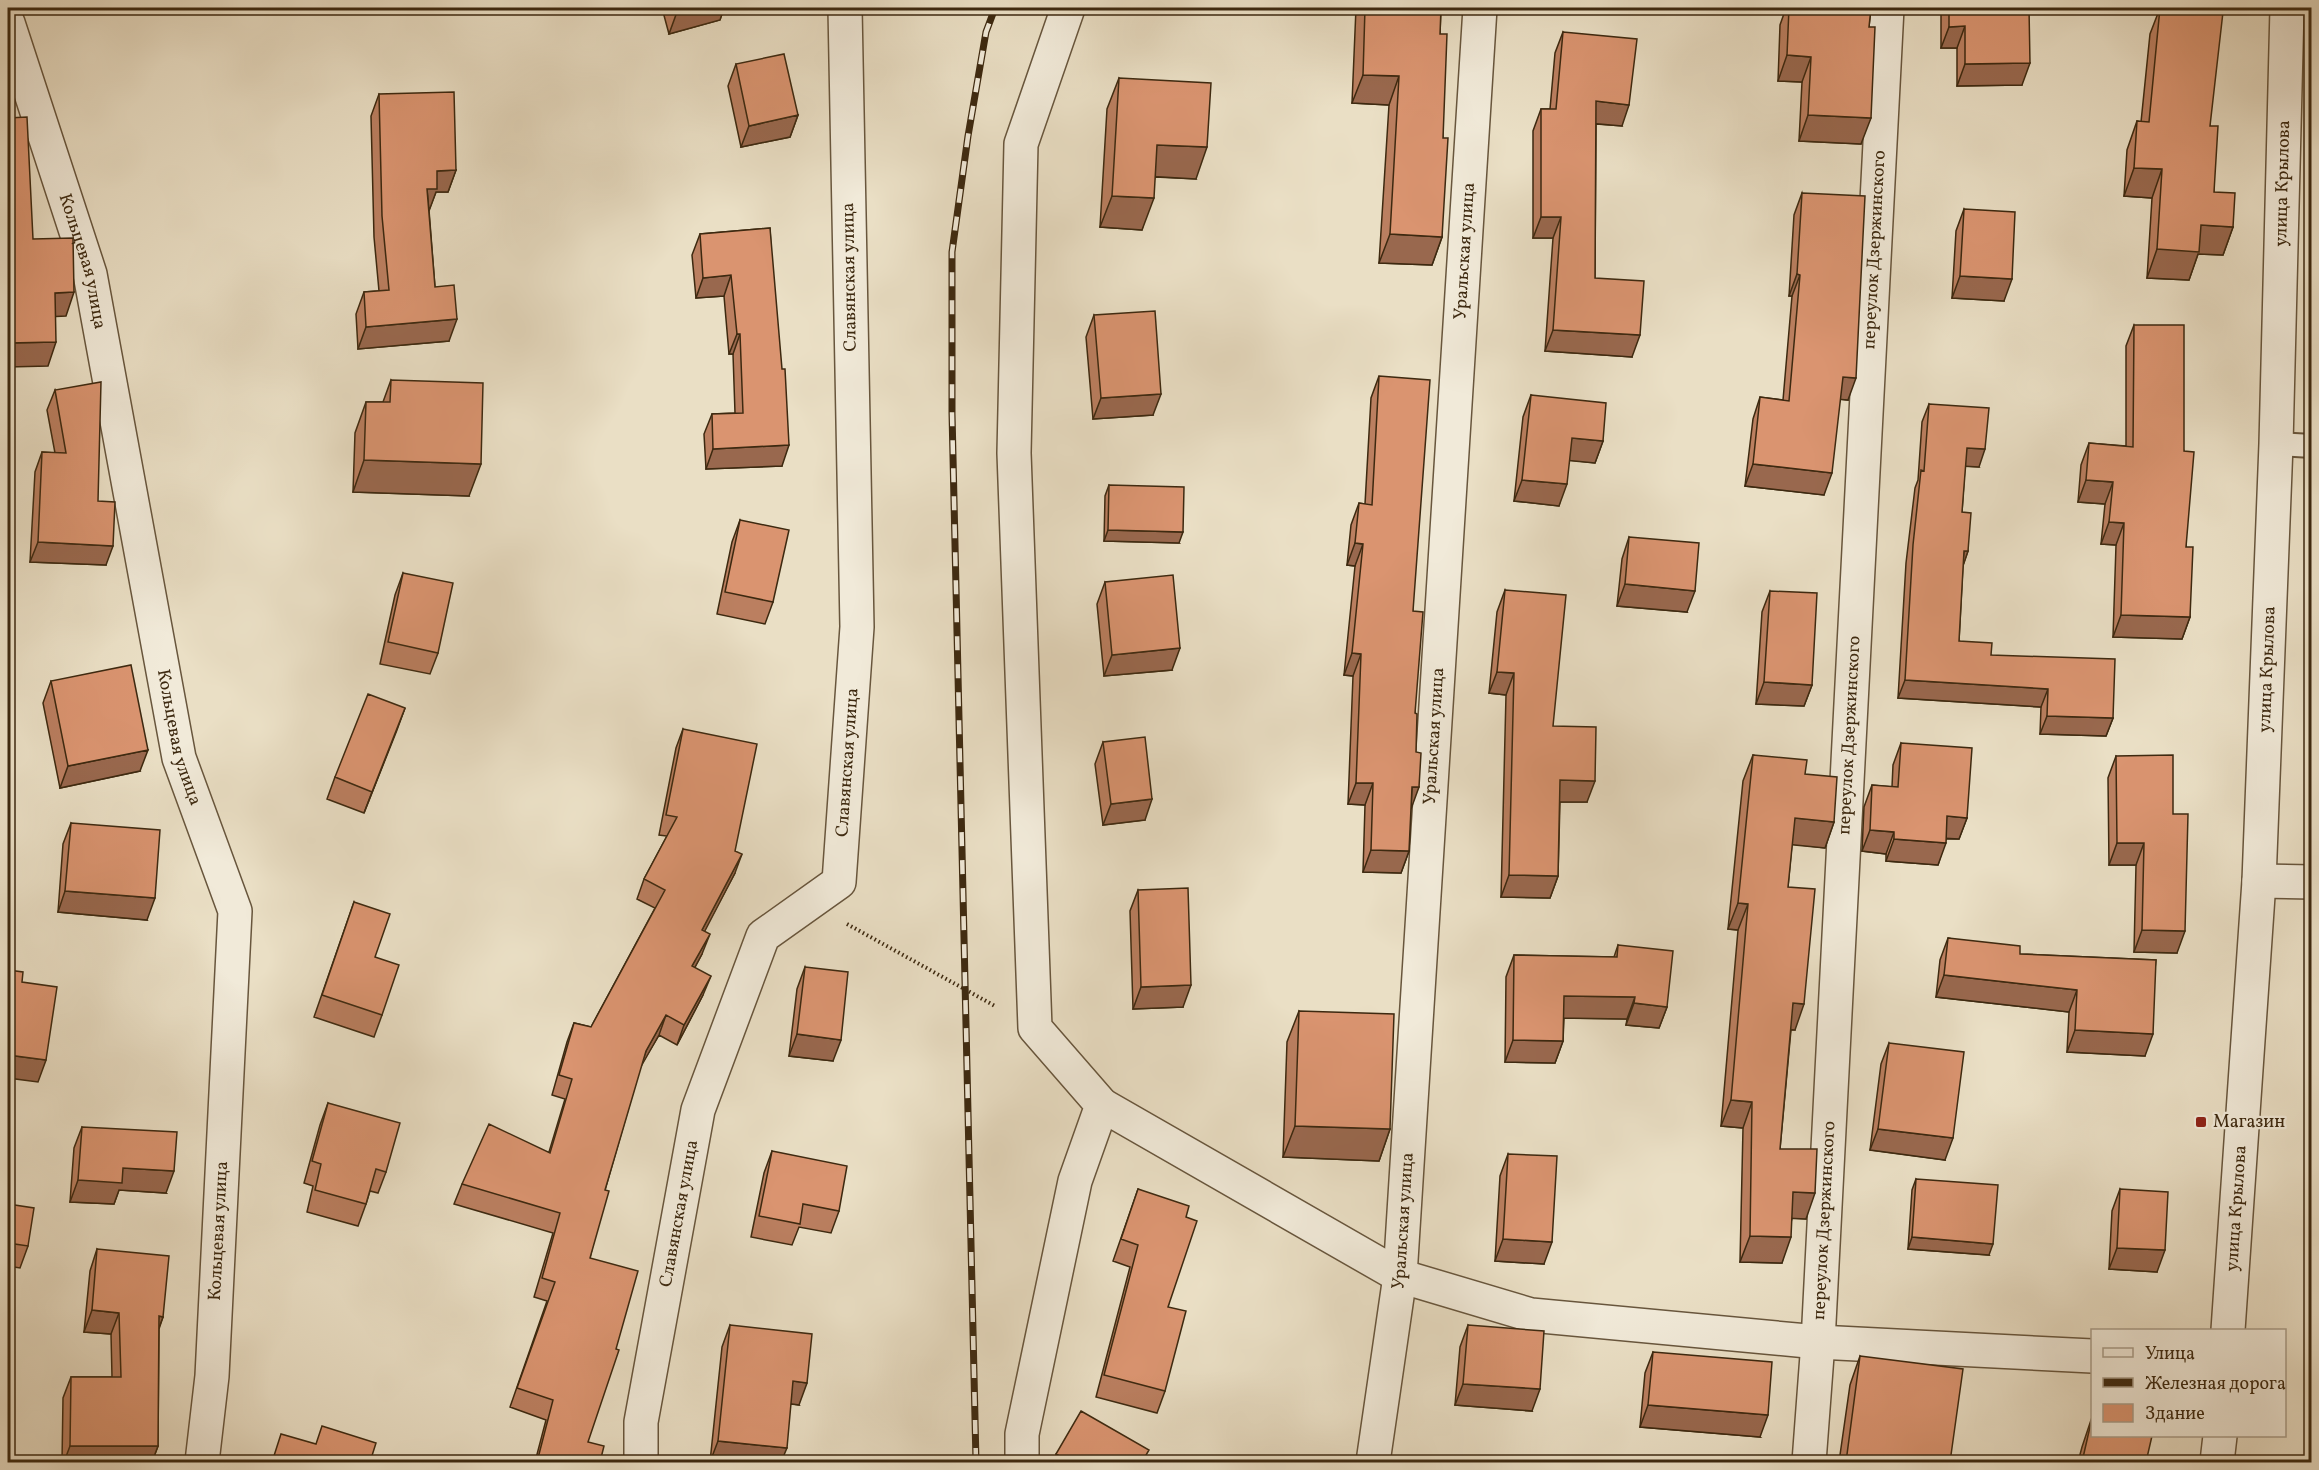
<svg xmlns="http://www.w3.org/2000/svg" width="2319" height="1470" font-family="Vollkorn,serif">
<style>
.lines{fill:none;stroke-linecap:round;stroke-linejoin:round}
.service-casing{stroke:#68563d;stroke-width:26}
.minor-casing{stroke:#68563d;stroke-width:36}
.path{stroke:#3d2910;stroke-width:4;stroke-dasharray:1.5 3;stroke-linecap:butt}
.service{stroke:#f1ead9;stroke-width:22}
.minor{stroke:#f1ead9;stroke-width:33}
.rail-casing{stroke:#3d2910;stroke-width:7}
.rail{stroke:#f1ead9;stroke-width:4.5;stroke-dasharray:14;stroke-linecap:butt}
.wall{fill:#bb7f60;stroke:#3d2910;stroke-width:1.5}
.shaded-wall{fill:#99684e;stroke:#3d2910;stroke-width:1.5}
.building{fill:#da9470;stroke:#3d2910;stroke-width:1.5}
.poi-dot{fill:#8f2418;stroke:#f1ead9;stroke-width:2}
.labels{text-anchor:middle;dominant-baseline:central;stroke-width:4.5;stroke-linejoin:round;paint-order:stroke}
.street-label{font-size:18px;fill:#3d2910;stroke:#f1ead9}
.poi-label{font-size:18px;fill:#3d2910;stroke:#f1ead9;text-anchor:start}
</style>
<rect width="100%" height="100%" fill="#eadfc5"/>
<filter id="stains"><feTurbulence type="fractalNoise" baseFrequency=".00333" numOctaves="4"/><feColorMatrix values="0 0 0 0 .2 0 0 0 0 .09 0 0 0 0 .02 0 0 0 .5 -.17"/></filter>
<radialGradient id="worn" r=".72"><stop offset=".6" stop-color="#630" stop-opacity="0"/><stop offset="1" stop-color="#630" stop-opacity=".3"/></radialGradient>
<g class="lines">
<defs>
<path id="service" d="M2276,444L2312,446"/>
<g id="minor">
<path id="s1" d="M8,23L90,274L179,758L235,911L212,1376L202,1462"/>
<path d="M2259,881L2312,882"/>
<path d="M1102,1105L1400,1276L1531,1315L1818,1342L2092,1356"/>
<path id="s2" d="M2228,1330L2259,881L2276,444L2287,8"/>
<path id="s3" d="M641,1462V1422L698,1110L763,936L839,882L857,627L845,8"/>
<path d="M1022,1462V1434L1075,1181L1102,1105L1035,1028L1014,453L1021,144L1068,8"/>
<path id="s4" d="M1373,1462L1400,1276L1480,8"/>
<path id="s5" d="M1809,1462L1818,1342L1887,8"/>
<path d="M2217,1462L2220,1436"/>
</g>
</defs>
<use href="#service" class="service-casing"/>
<use href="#minor" class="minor-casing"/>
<path class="path" d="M847,924L995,1006"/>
<use href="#service" class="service"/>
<use href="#minor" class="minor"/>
<defs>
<path id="rail" d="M976,1462L952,413V252L968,136L986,32L995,8"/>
</defs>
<use href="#rail" class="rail-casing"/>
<use href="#rail" class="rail"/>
</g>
<path class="wall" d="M662,8H724L720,20L669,34Z
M1356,8H1441L1440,34L1443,138L1442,237L1432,265L1379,263L1389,105L1352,103Z
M1786,8H1871L1869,27L1861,144L1799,141L1802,82L1778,81L1780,25Z
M1941,8H2029L2022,85L1957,86V48H1941Z
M2160,8H2179L2210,126L2214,192L2233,227L2223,255L2198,254L2189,280L2147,278L2152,198L2124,196L2127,150L2137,121L2141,122L2150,34Z
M1563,32L1622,126L1596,124L1595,278L1632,357L1545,351L1553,238H1533V131L1541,109H1550L1555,53Z
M736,64L798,115L790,137L741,147L728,86Z
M1119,78L1196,179L1155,177L1142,230L1100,227L1107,109Z
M379,94L456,170L448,192H436L429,210L435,287L449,341L358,349L356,314L364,292L379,291L374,237L371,116Z
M1802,193L1848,400L1840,399L1824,495L1745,486L1753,419L1760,397L1783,400L1792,296H1789L1794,215Z
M1964,209L2004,301L1952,298L1956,231Z
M770,228L782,466L706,469L704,434L712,414L735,413L733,354H729L724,296L696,298L692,255L700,234Z
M1094,315L1153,415L1093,419L1086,337Z
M2134,325L2184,451L2186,547L2190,617L2182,639L2113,637L2116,545L2101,544L2105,504L2078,502L2081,465L2089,443L2126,446V346Z
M1379,376L1413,611L1415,713L1409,851L1401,873L1363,872L1365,805L1348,804L1353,676L1344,675L1355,566L1347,565L1351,525L1359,503L1365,504L1371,398Z
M391,380L469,496L353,492L355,433L366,402H383Z
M55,390L106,565L30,562L35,472L42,452L55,453L47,410Z
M1531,395L1603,441L1595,463L1569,460L1559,506L1514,501L1523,417Z
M1929,404L1979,467L1965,466L1962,512L1968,551L1963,565L1959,641L1991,655L2113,718L2106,736L2040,734L2041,707L1898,698L1906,563L1915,488L1918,480L1922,422Z
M1109,485L1179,543L1104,541L1105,496Z
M740,520L773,602L765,624L717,614L732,542Z
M1629,537L1687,612L1617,606L1622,559Z
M403,573L438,653L430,674L380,664L395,595Z
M1105,582L1172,670L1104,676L1097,604Z
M1505,590L1553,726L1587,802H1560L1558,876L1550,898L1501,897L1506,695L1489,693L1497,612Z
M1770,591L1812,685L1804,706L1756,704L1762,612Z
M51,681L140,771L60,788L43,703Z
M405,708L364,813L327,799L335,777Z
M683,729L735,851V873L704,931L702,954L695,967L703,995L677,1045L659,1035L641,1065L605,1190L590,1258L588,1442L600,1462H535L546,1420L510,1407L547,1301L534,1297L553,1233L454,1204L462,1184L549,1152L565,1099L552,1095L567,1042L574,1023L591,1027L655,908L637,899L644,879L667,836L659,835L676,748Z
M1103,742L1145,820L1103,825L1095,764Z
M1901,743L1967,818L1959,839H1946L1938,865L1886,861V854L1862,851L1864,807L1872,785L1892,787L1893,765Z
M1753,755L1805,774L1834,822L1825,848L1792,844L1788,887L1795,1030H1791L1780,1149L1806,1219L1792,1218L1782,1263L1740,1262L1743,1128L1721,1126L1738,930L1728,929L1743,781Z
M2116,756L2173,814L2177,953L2134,952L2136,865H2109L2108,778Z
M71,823L147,920L58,912L63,844Z
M1138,890L1183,1007L1133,1009L1130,911Z
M354,902L375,957L382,1015L374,1037L314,1017Z
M1948,938L2020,954L2156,960L2145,1056L2067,1052L2069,1012L1936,997L1940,960Z
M1618,945L1667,1007L1659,1028L1626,1025L1627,1019L1564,1018L1563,1041L1555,1063L1505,1062L1506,977L1514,955L1614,957Z
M805,967L833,1061L789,1056L797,989Z
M1299,1011L1390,1129L1379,1161L1283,1157L1287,1042Z
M1889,1043L1945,1160L1870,1150L1881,1064Z
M328,1103L386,1172L378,1193L370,1191L366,1204L358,1226L307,1212L313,1186L304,1183L320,1125Z
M82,1127L166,1193L119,1190L114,1204L70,1202L74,1148Z
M772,1151L839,1211L831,1233L799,1227L792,1245L751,1237L764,1173Z
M1508,1154L1544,1264L1495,1261L1500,1176Z
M1916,1179L1989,1255L1908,1249L1912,1190Z
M1138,1189L1186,1217L1168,1307L1165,1391L1157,1413L1096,1397L1130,1267L1113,1261Z
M2120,1189L2157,1272L2109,1269L2112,1211Z
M8,1204L28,1246L20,1268L8,1266Z
M97,1249L163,1317L159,1329L158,1446L152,1462H62L63,1398L71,1377H112L111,1334L84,1332L90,1271Z
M730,1325L799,1405L791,1404L710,1462L722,1347Z
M1468,1325L1532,1411L1455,1405L1460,1347Z
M2312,1351V1400H2308Z
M1653,1352L1760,1437L1640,1427L1645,1373Z
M1860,1356L1950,1462H1839L1850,1385Z
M2092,1417L2146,1462H2078L2082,1447Z
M1056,1454L1145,1462H1053Z"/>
<path class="shaded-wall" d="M352,8H369L352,9Z
M693,8H724L720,20L669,34L677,12Z
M1965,26L1957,48H1941L1949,27Z
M1787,55L1811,57L1802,82L1778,81Z
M2030,63L2022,85L1957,86L1965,64Z
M1363,75L1399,76L1389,105L1352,103Z
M1596,101L1629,105L1622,126L1588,123Z
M798,115L790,137L741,147L749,126Z
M1808,115L1871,118L1861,144L1799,141Z
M1157,145L1207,147L1196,179L1145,176Z
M2134,168L2162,169L2152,198L2124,196Z
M456,170L448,192H436L429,211L427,189L437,171Z
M1112,196L1154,198L1142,230L1100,227Z
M1541,217H1561L1553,238H1533Z
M2201,225L2233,227L2223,255L2198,254L2189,280L2147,278L2157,249Z
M1390,234L1442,237L1432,265L1379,263Z
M1797,274L1800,275L1792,296H1789Z
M731,275L724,296L696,298L703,278Z
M1960,276L2012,279L2004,301L1952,298Z
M74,292L66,316L46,317L55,293Z
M457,319L449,341L358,349L366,327Z
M1553,330L1640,335L1632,357L1545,351Z
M737,334H740L733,354H729Z
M56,342L48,366L8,367V343Z
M1843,377L1856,378L1848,400L1835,399Z
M1161,394L1153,415L1093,419L1101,398Z
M1572,438L1603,441L1595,463L1564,460Z
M789,445L782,466L706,469L713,449Z
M1967,448L1985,449L1979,467L1960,466Z
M364,460L481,464L469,496L353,492Z
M1753,464L1832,473L1824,495L1745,486Z
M1522,480L1567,484L1559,506L1514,501Z
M2086,480L2113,482L2105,504L2078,502Z
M2109,522L2124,523L2116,545L2101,544Z
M1108,530L1183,532L1179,543L1104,541Z
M38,542L113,546L106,565L30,562Z
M1355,543L1363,544L1355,566L1347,565Z
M1964,551H1968L1962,569Z
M1625,584L1695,591L1687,612L1617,606Z
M2121,615L2190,617L2182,639L2113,637Z
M1180,648L1172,670L1104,676L1112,655Z
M1352,653L1361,654L1353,676L1344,675Z
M1497,672L1514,673L1506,695L1489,693Z
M1905,680L2048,689L2041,707L1898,698Z
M1764,682L1812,685L1804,706L1756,704Z
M405,708L397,730L364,813L372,792Z
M2047,716L2113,718L2106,736L2040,734Z
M148,750L140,771L60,788L68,766Z
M1560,780L1595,781L1587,802H1553Z
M1356,783H1373L1365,805L1348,804Z
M1412,787H1419L1411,809Z
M1152,799L1145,820L1103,825L1111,804Z
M1947,816L1967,818L1959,839L1940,838Z
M1795,818L1834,822L1825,848L1785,844Z
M1870,830L1894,832L1886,854L1862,851Z
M1894,839L1946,843L1938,865L1886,861Z
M2117,843H2144L2136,865H2109Z
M1371,850L1409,851L1401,873L1363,872Z
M742,854L735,873L695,950L702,930Z
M1509,875L1558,876L1550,898L1501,897Z
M65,891L155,898L147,920L58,912Z
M1738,903L1748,904L1738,930L1728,929Z
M2142,930L2185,931L2177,953L2134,952Z
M710,934L702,954L685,986L692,966Z
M1944,975L2077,990L2069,1012L1936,997Z
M711,976L703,995L677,1045L684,1025Z
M1191,985L1183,1007L1133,1009L1141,987Z
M1564,996L1635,997L1627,1019L1556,1018Z
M1634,1003L1667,1007L1659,1028L1626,1025Z
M1793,1003L1804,1004L1795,1030L1784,1029Z
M666,1015L659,1035L639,1070L646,1051Z
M2075,1030L2153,1034L2145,1056L2067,1052Z
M797,1034L841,1040L833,1061L789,1056Z
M1513,1040L1563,1041L1555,1063L1505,1062Z
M8,1055L46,1060L38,1082L8,1078Z
M1731,1100L1752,1102L1743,1128L1721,1126Z
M1295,1126L1390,1129L1379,1161L1283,1157Z
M1878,1129L1953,1138L1945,1160L1870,1150Z
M123,1168L174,1171L166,1193L119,1190L114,1204L70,1202L78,1180Z
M1793,1192L1815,1193L1806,1219L1783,1218Z
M1750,1236L1791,1237L1782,1263L1740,1262Z
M1912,1237L1993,1244L1989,1255L1908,1249Z
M1503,1239L1552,1242L1544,1264L1495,1261Z
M2117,1248L2165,1250L2157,1272L2109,1269Z
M92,1310L119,1313L111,1334L84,1332Z
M159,1316L163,1317L155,1338Z
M793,1381L807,1383L799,1405L785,1403Z
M1463,1384L1540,1389L1532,1411L1455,1405Z
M2312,1389V1400H2308Z
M1648,1405L1768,1415L1760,1437L1640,1427Z
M718,1441L787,1448L781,1462H710Z
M70,1446H158L152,1462H64Z"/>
<path class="building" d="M675,8H693L677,12Z
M1365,8H1441L1440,34H1447L1443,138H1448L1442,237L1390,234L1399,76L1363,75Z
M1789,8H1871L1869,27H1875L1871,118L1808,115L1811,57L1787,55Z
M1949,8H2029L2030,63L1965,64V26L1949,27Z
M2160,8H2179L2223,12L2210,126H2218L2214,192L2235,193L2233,227L2201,225L2199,252L2157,249L2162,169L2134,168L2137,121L2149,122Z
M1563,32L1637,39L1629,105L1596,101L1595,278L1644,281L1640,335L1553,330L1561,217H1541V109H1556Z
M784,54L798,115L749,126L736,64Z
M1119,78L1211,83L1207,147L1157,145L1154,198L1112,196Z
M454,92L456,170L437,171V189H427L435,287L454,285L457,319L366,327L364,292L389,290L382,216L379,94Z
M27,117L33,239L73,238L74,292L55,293L56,342L8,343V118Z
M1802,193L1865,196L1856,378L1843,377L1832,473L1753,464L1760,397L1789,401L1800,275L1797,274Z
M1964,209L2015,212L2012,279L1960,276Z
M770,228L782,369H785L789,445L713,449L712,414L743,413L740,334H737L731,275L703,278L700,234Z
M1155,311L1161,394L1101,398L1094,315Z
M2134,325H2184V451L2194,452L2186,547H2193L2190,617L2121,615L2124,523L2109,522L2113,482L2086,480L2089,443L2133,447Z
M1379,376L1430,380L1413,611L1423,612L1415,713L1417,714L1416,752L1421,753L1419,787H1412L1409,851L1371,850L1373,783H1356L1361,654L1352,653L1363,544L1355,543L1359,503L1372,505Z
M391,380L483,383L481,464L364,460L366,402H390Z
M101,382L98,501L115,502L113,546L38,542L42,452L66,453L55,390Z
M1531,395L1606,403L1603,441L1572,438L1567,484L1522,480Z
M1929,404L1989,408L1985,449L1967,448L1962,512L1971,513L1968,551H1964L1959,641L1992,643L1991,655L2115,659L2113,718L2047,716L2048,689L1905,680L1913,545L1921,470L1924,471Z
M1109,485L1184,487L1183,532L1108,530Z
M740,520L789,530L773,602L725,592Z
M1629,537L1699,543L1695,591L1625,584Z
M403,573L453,583L438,653L388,642Z
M1173,575L1180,648L1112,655L1105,582Z
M1505,590L1566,595L1553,726L1596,727L1595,781L1560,780L1558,876L1509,875L1514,673L1497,672Z
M1770,591L1817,593L1812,685L1764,682Z
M131,665L148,750L68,766L51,681Z
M368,694L405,708L372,792L335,777Z
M683,729L757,744L735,851L742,854L702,930L710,934L692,966L711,976L684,1025L666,1015L646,1051L605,1190L609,1191L590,1258L638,1271L616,1349L619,1350L588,1442L604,1446L600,1462H537L553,1400L517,1388L555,1282L542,1278L560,1213L462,1184L489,1124L550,1153L572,1079L559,1075L574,1023L591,1027L665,890L644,879L677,817L666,815Z
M1145,737L1152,799L1111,804L1103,742Z
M1901,743L1972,748L1967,818L1947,816L1946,843L1894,839V832L1870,830L1872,785L1898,787Z
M1753,755L1807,760L1805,774L1837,777L1834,822L1795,818L1788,887L1815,889L1804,1004L1793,1003L1780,1149H1817L1815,1193L1793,1192L1791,1237L1750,1236L1752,1102L1731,1100L1748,904L1738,903Z
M2173,755V814H2188L2185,931L2142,930L2144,843H2117L2116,756Z
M71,823L160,830L155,898L65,891Z
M1188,888L1191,985L1141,987L1138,890Z
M354,902L390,914L375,957L399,965L382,1015L322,995Z
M1948,938L2020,946V954L2156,960L2153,1034L2075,1030L2077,990L1944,975Z
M1618,945L1673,951L1667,1007L1634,1003L1635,997L1564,996L1563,1041L1513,1040L1514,955L1617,957Z
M805,967L848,972L841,1040L797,1034Z
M8,970L23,972L22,982L57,987L46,1060L8,1055Z
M1299,1011L1394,1014L1390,1129L1295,1126Z
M1889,1043L1964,1052L1953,1138L1878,1129Z
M328,1103L400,1123L386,1172L376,1169L366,1204L315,1190L321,1164L312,1161Z
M82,1127L177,1132L174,1171L123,1168L122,1183L78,1180Z
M772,1151L847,1166L839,1211L803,1204L800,1224L759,1216Z
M1508,1154L1557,1156L1552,1242L1503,1239Z
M1916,1179L1998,1185L1993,1244L1912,1237Z
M1138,1189L1189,1206L1186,1217L1197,1221L1168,1307L1186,1311L1165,1391L1104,1375L1138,1245L1121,1239Z
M2120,1189L2168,1192L2165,1250L2117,1248Z
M8,1204L34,1208L28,1246L8,1243Z
M97,1249L169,1256L163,1317L159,1316L158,1446H70L71,1377H121L119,1313L92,1310Z
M730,1325L812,1334L807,1383L793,1381L787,1448L718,1441Z
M1468,1325L1544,1331L1540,1389L1463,1384Z
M1653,1352L1772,1362L1768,1415L1648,1405Z
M1860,1356L1963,1369L1950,1462H1846Z
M1081,1411L1149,1450L1142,1462H1071L1056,1454Z
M2092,1418V1436H2152L2146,1462H2082Z
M322,1426L376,1443L370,1462H272L281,1434L316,1444Z"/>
<rect class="poi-dot" x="2195" y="1116" width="12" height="12" rx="3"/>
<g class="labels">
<g class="street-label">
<text stroke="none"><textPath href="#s2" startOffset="1148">улица Крылова</textPath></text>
<text stroke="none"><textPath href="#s5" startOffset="1214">переулок Дзержинского</textPath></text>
<text stroke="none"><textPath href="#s4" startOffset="1215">Уральская улица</textPath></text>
<text stroke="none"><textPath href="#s1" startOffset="250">Кольцевая улица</textPath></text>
<text transform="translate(850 277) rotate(-91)">Славянская улица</text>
<text stroke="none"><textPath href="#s2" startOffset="662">улица Крылова</textPath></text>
<text stroke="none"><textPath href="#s5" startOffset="728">переулок Дзержинского</textPath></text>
<text stroke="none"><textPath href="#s4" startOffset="729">Уральская улица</textPath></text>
<text stroke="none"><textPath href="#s1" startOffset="736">Кольцевая улица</textPath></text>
<text stroke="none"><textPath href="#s3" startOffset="756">Славянская улица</textPath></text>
<text stroke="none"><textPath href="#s2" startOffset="122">улица Крылова</textPath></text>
<text stroke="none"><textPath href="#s3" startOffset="252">Славянская улица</textPath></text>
<text stroke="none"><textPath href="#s5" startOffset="242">переулок Дзержинского</textPath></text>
<text stroke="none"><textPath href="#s4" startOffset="243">Уральская улица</textPath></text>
<text transform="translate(219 1231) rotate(-87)">Кольцевая улица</text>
</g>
<g class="poi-label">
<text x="2213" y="1122">Магазин</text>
</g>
</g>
<rect width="2319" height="1470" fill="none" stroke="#eadfc5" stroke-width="30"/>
<rect x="9" y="9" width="2301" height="1452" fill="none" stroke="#3d2910" stroke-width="3"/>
<rect x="15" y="15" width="2289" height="1440" fill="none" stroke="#3d2910" stroke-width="1.5"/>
<rect x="2091" y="1329" width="195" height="108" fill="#f1ead9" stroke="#a99d89" stroke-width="1.5"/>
<rect x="2103" y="1348" width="30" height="9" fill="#f1ead9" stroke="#a99d89" stroke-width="1.5"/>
<text x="2145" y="1359" font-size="18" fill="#3d2910">Улица</text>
<rect x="2103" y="1378" width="30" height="9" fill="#3d2910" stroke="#a99d89" stroke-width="1.5"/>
<text x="2145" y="1389" font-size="18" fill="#3d2910">Железная дорога</text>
<rect x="2103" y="1404" width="30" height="18" fill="#da9470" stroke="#a99d89" stroke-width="1.5"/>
<text x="2145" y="1419" font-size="18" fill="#3d2910">Здание</text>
<rect width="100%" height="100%" filter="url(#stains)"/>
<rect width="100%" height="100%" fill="url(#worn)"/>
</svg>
